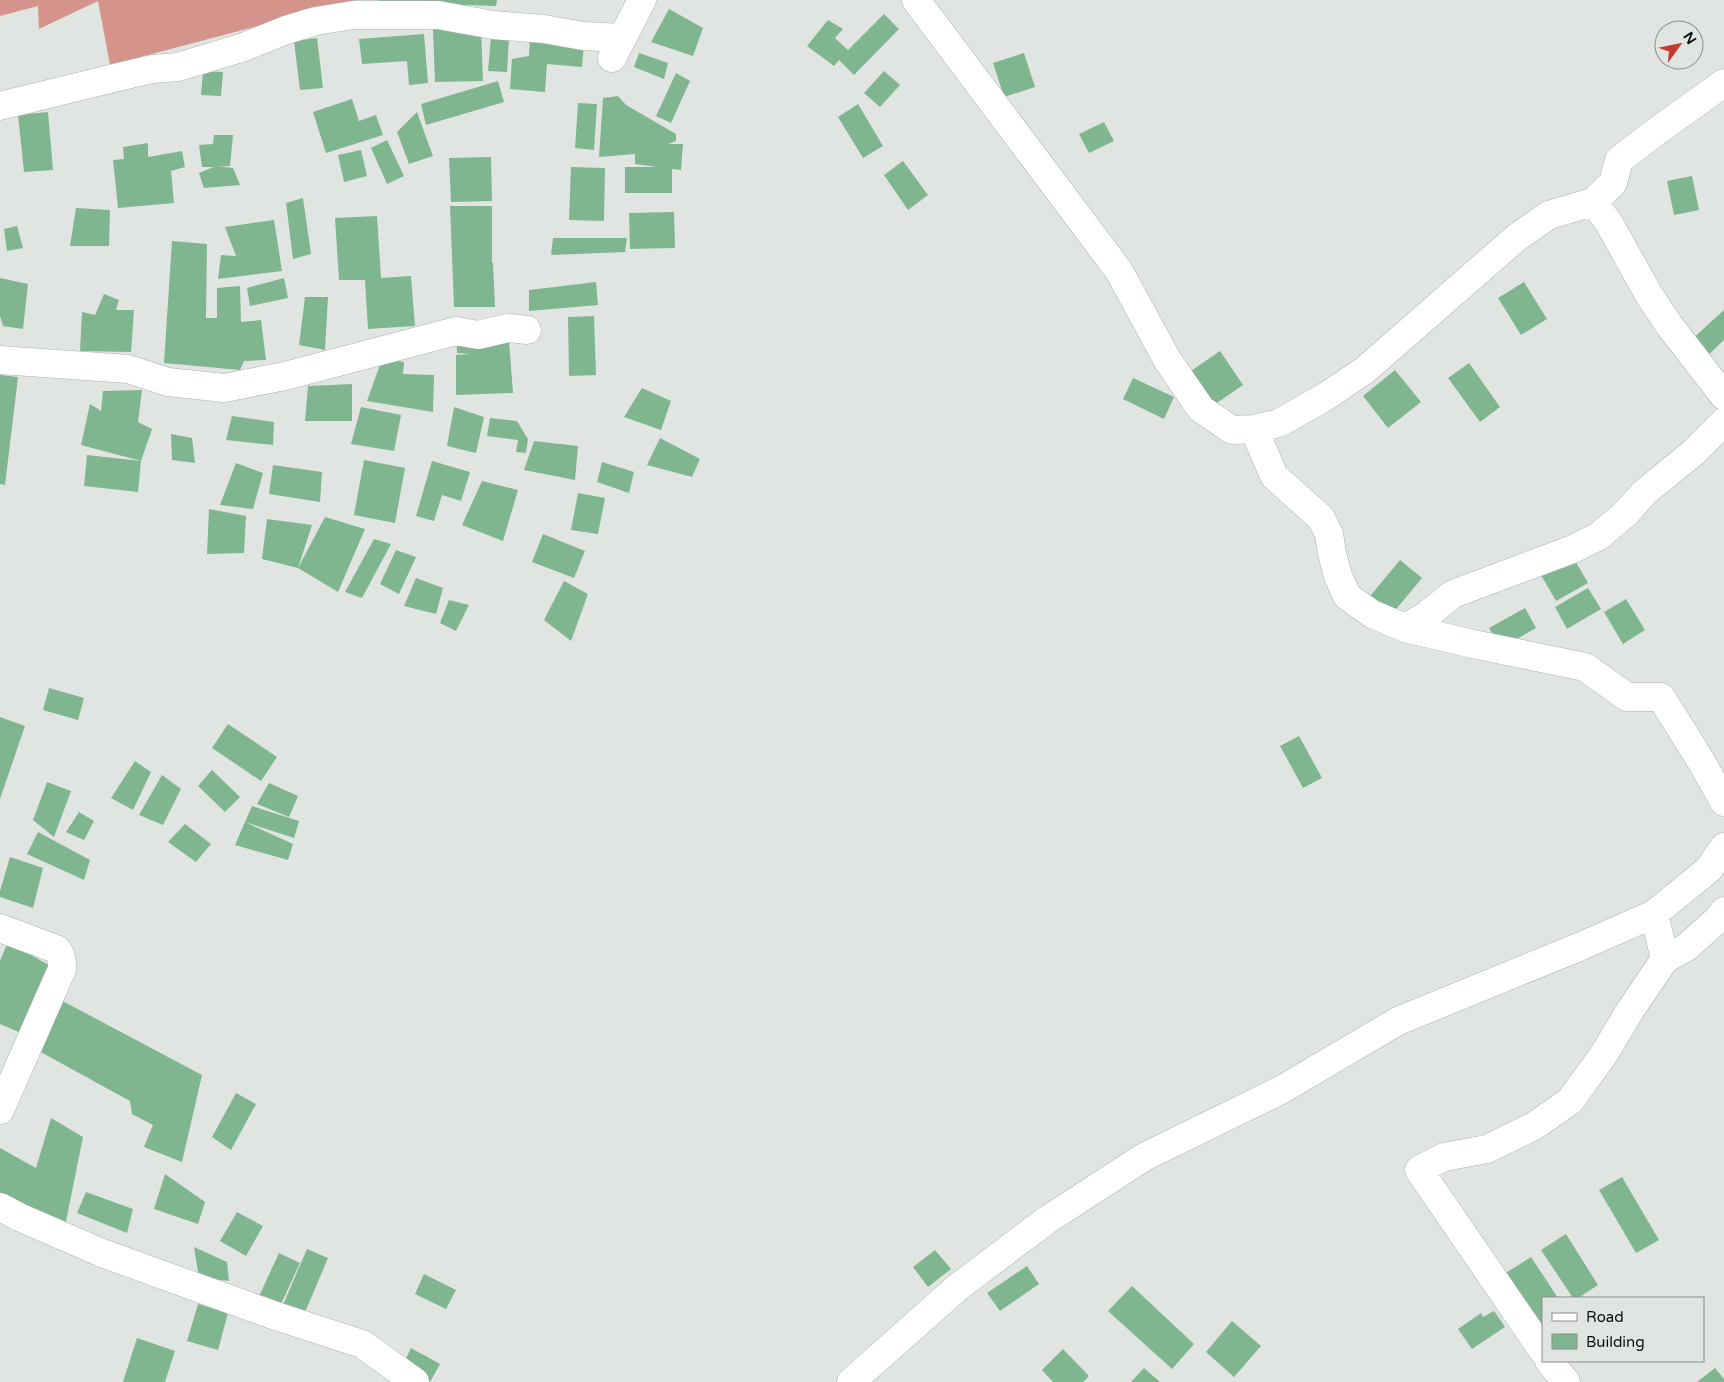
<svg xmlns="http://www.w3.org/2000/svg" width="1724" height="1382" font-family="'Varela Round',sans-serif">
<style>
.forest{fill:#d4948c}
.building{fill:#80b68f}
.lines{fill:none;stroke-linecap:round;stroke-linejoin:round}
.minor-casing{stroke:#adb2ae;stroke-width:29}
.minor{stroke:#fff;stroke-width:28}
</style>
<rect width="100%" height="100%" fill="#e0e5e1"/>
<path class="forest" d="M0,0H356L110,65L98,1L39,29L38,6L0,16Z"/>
<path class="building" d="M378,0H497L496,6L378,2Z
M669,9L703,28L693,56L651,42Z
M884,14L899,29L854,75L839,60L834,66L807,46L828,20L843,29L835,38L848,50Z
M481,28L483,81L435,82L433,29Z
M424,34L428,83L409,85L407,61L362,64L359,39Z
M491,36L509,38L507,72L488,71Z
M317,38L323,88L300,90L294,41Z
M530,38L584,43L582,67L547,64L545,92L510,89L512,59L529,56Z
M639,53L668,63L664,79L634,67Z
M1024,53L1035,87L1004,97L993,63Z
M203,71L223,72L221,96L201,95Z
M884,71L900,85L880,107L864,93Z
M676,73L690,81L671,123L656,116Z
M498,81L504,102L426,125L421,104Z
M618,96L626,105L676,134V141L668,144H683L681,170L672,169V193H625V167H657L635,164V154L599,157L603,98Z
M352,99L359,121L376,115L383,135L326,153L313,112Z
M578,103L597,104L594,150L575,148Z
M858,104L883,146L863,158L838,117Z
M48,112L53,170L24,172L18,115Z
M417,112L433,156L409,164L397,132Z
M1104,122L1114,141L1089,153L1079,134Z
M214,135H233L230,166L202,167L199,145L213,144Z
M387,140L404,176L387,184L371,148Z
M148,143V157L182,151L185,167L171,171L174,203L118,208L113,160L124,159L123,147Z
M361,150L367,176L344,182L338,155Z
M491,157L492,201L451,202L449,158Z
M903,161L928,195L908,210L884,175Z
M216,166L233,168L240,185L204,188L199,173Z
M571,167L605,168L604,221L569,220Z
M1692,176L1699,210L1674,215L1667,181Z
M303,198L311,254L293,259L286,203Z
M450,206H492V263H484H493L495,307H454Z
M76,208L110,210L109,246H70Z
M674,212L675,248L630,249L629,213Z
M377,216L381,278L411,276L415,326L368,329L365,280H339L335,218Z
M274,220L282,271L218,279L221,255L236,256L225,227Z
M17,226L23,248L7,251L4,229Z
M553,238H627L625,252L551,255Z
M172,241L207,244L206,318H217V288L240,286L241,322L261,320L266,360L244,361L240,370L164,363Z
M0,278L28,284L23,329L3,326L0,316Z
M284,278L288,298L250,306L247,288Z
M596,282L598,305L529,311V290Z
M1524,282L1547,319L1521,335L1498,298Z
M104,294L119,300L116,310H134L131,352L80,351L82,312L95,315Z
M305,297H328L325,350L299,345Z
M1724,310V340L1705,358L1689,342Z
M594,316L596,375L569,376L568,317Z
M508,328L513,393L456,395V355L471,354L457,353L456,331Z
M1220,351L1243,385L1211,407L1188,373Z
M382,359L404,362L403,374L434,375L433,412L367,401Z
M1469,363L1500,407L1480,422L1448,378Z
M1395,370L1421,402L1388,428L1363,396Z
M0,375L18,377L5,485L0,484Z
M1133,378L1174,397L1164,419L1123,399Z
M352,384V421H305L308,386Z
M642,388L671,401L661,430L624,417Z
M142,390L138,422L152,429L141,461L138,492L84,486L87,455L141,461L81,445L90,404L101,411L103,391Z
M361,407L401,415L394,451L351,444Z
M454,407L484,417L476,453L447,446Z
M232,416L274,422L273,445L226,440Z
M490,418L517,421L528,439L526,453L516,452L518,440L487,436Z
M171,434L192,438L195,463L172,460Z
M660,438L700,459L692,477L647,465Z
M534,441L578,446L575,480L524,470Z
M364,460L405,468L395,523L354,515Z
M432,461L470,472L461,501L442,495L434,521L416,516Z
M602,462L634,472L629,493L597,482Z
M236,463L263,473L253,509L220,505Z
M273,465L322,472L320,502L269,494Z
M482,481L518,490L503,541L462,525Z
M578,493L605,498L598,534L571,530Z
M209,509L246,516L244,553L207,554Z
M325,517L365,529L338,592L298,568L262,559L267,519L312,525L298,568Z
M543,534L585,551L574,578L532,562Z
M374,539L391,544L362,598L345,592Z
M396,550L416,557L399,594L380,584Z
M1573,557L1588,583L1556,601L1541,575Z
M1400,560L1422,578L1388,619L1366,601Z
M416,578L443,588L436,614L404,606Z
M564,581L588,594L571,641L544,620Z
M1588,588L1601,609L1567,629L1555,607Z
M1626,599L1645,630L1623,644L1604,612Z
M449,600L469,605L456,631L440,623Z
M1525,608L1536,628L1501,648L1489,628Z
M49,688L84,698L78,720L43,710Z
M0,717L25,726L0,799Z
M228,724L277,757L261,781L212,748Z
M1299,736L1322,778L1303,788L1280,746Z
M135,761L151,772L133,810L111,798Z
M212,770L240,797L225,812L198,786Z
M162,775L181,789L163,825L139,815Z
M47,782L71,791L54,837L33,820Z
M269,783L298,796L289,817L257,804Z
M252,806L299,821L294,838L245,822L293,844L288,860L235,845Z
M79,812L94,821L84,840L66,832Z
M185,824L211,844L196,862L168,842Z
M38,832L90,860L84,880L27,854Z
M10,857L43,868L33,908L0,897V891Z
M8,942L54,968L28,1036L0,1024V961Z
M55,997L202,1075L182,1162L144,1147L153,1125L132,1114L130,1101L37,1050Z
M236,1093L256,1104L231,1150L212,1137Z
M51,1118L83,1137L64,1231L0,1200V1148L36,1168Z
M165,1174L205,1202L198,1224L154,1209Z
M1622,1177L1659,1240L1636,1253L1599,1190Z
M86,1192L133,1209L127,1233L77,1213Z
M237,1212L263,1226L246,1256L220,1241Z
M1566,1234L1598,1285L1578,1298H1573L1541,1250Z
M194,1247L227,1262L229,1281L199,1278Z
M307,1249L328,1258L300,1324L279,1314Z
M935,1250L951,1269L928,1287L913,1267Z
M279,1253L300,1263L276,1315L255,1305Z
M1531,1257L1558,1298H1543V1325L1536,1330L1501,1276Z
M1027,1266L1039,1284L1000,1311L987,1293Z
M424,1274L456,1290L446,1309L415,1294Z
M1132,1286L1194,1344L1172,1369L1108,1311Z
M198,1304L228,1313L218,1350L187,1341Z
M1494,1311L1505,1327L1472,1349L1458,1329L1481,1313L1483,1317Z
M1232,1321L1261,1346L1234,1377L1206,1352Z
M137,1338L175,1351L165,1382H123Z
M411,1348L440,1364L430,1382H426L401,1369Z
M1063,1349L1089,1376L1083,1382H1053L1042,1370Z
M1144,1368L1160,1382H1131Z
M1715,1368L1724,1379V1382H1697Z"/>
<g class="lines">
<defs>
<path id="minor" d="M916,0L1119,271L1168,361L1201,409L1232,430L1254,429L1279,423L1325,397L1365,370L1516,238L1549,215L1593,202L1613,183L1619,160L1657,131L1724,83
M612,58L642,0
M0,106L114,78L152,69L178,67L244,47L286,30L316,21L353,15H438L493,25L544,29L583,36L622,38
M1593,202L1609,223L1649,295L1669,325L1724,396
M0,360L128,369L168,382L224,388L285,376L456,331L478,335L508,328L527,330
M1254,429L1274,476L1321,518L1329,534L1332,553L1338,576L1347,596L1372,614L1405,628L1427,615L1453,594L1573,549L1599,536L1626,513L1645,492L1694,452L1724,422
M1405,628L1473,644L1585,667L1627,697H1661L1701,761L1724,802
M0,928L56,949C62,955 62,961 62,969L0,1110
M1665,959L1687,947L1719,918L1724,911
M0,1207L19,1217L102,1253L276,1316L362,1344L415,1382
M1543,1351L1419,1170L1444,1157L1487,1149L1534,1126L1570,1101L1604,1054L1631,1009L1665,959L1654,914L1709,869L1724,847
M1549,1361L1566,1382
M851,1382L958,1287L1047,1220L1144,1157L1281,1090L1398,1021L1579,947L1654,914"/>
</defs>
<use href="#minor" class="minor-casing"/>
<use href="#minor" class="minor"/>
</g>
<rect x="1542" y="1297" width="162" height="65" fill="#e0e5e1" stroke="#8c8f8c"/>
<rect x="1552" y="1313" width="25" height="8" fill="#ffffff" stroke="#8c8f8c"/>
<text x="1586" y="1322" font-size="15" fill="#0d0f0d">Road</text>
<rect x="1552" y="1334" width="25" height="15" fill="#80b68f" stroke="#8c8f8c"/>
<text x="1586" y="1347" font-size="15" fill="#0d0f0d">Building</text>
<g transform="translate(1679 45) rotate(57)"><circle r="24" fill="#e0e5e1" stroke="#8c8f8c"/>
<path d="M0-4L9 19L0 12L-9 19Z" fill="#c53731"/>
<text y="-8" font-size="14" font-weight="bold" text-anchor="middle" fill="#0d0f0d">N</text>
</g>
</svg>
